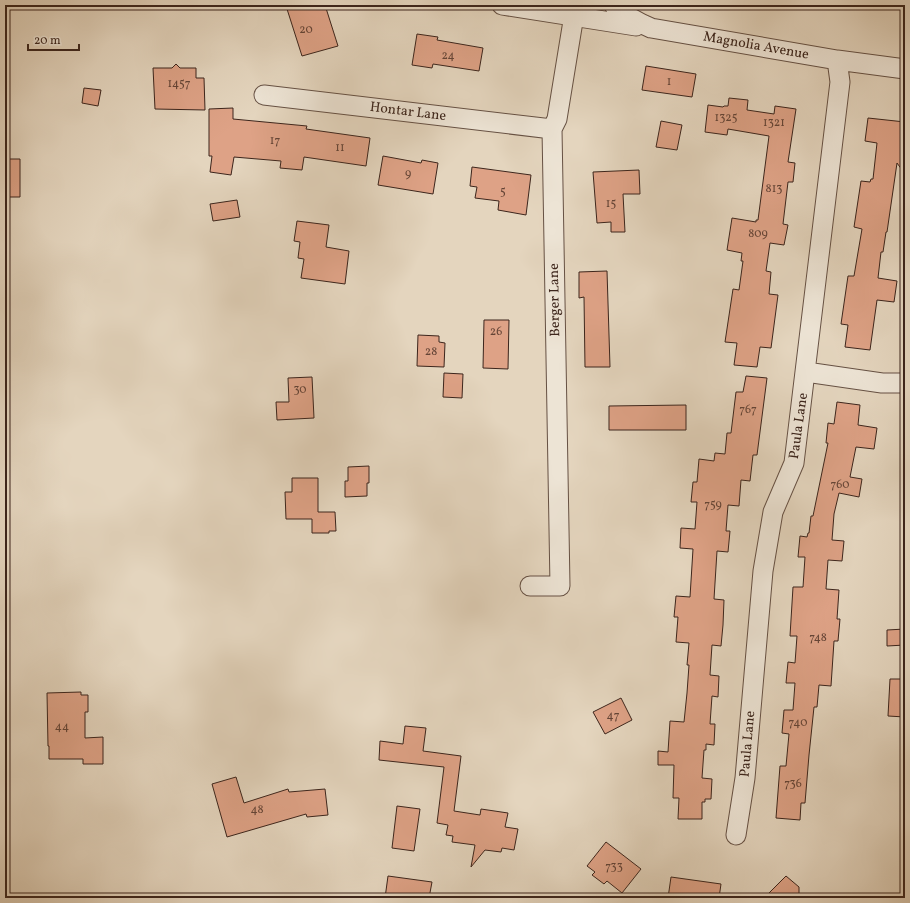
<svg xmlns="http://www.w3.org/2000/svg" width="910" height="903" font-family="Vollkorn,serif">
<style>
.building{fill:#dea286;stroke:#3c251c}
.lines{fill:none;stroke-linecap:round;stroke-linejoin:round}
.minor-casing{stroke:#665144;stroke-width:21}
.minor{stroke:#ede4d5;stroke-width:19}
.labels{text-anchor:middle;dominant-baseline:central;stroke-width:4;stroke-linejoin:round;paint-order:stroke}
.number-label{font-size:12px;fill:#644436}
.street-label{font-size:14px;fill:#3c251c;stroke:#ede4d5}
</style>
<rect width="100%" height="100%" fill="#e4d5be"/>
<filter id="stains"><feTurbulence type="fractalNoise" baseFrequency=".005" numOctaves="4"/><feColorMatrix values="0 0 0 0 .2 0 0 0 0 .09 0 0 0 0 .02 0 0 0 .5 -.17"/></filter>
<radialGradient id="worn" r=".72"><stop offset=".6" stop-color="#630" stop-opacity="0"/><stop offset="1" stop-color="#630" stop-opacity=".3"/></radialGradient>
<path class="building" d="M299,5H325L338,46L302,56L287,9Z
M417,34L438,37L437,40L483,48L479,71L433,64L432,68L412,65Z
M176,64L180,68H196V78H204L205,110L155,109L153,68H172Z
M646,66L696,74L692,97L642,90Z
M84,88L101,90L98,106L82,103Z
M729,98L748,100L747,110L774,114L775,106L796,109L788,162L795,163L793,182H788L783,224L788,225L784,245L770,243L766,271L771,272L769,294L778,295L771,348L760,347L757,367L734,365L737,343L725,342L733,289L739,290L743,261H741L742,253L727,250L732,218L756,222V220H758L769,136L728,129L727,135L705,132L708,105L723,107L724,106H728Z
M233,108V119L307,126L306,129L370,138L366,166L304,157L302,170L280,168L281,161L234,157L231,175L210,172L212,156H209V109Z
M868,118L905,122V174L897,163L887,232H886L883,252H881L878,278L897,281L894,302L877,300L870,350L845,347L848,325L841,324L848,276H854L862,229L854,227L861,181L870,182L871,179H873L877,143L865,141Z
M661,121L682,125L677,150L656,147Z
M383,156L421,163L422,160L438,163L433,194L378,185Z
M5,159H20V197H5Z
M472,167L531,175L526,215L498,210L499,201L475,198L477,187L470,186Z
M639,170L640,194H623L625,232H611V222L597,223L593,172Z
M237,200L240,217L213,221L210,204Z
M297,221L329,225L326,247L349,251L345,284L301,278L304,259L298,258L300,242L294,241Z
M607,271L610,367H585L584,297L579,298V272Z
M484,320H509L508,369L483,368Z
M418,335L439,336V342L445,343L444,367L417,366Z
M444,373L463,374L462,398L443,397Z
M746,376L767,378L757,455H753L750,481L741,480L739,506L728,505L726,531H730L728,552L717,551L714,599L724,600L723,625L721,646L712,645L710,675L719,676L718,697L712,696L710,724H715L714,745L706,744V750H704L702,778L712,779L711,799H705V802H702V819H678L679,798H673L674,765H658V751L668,752L670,721L684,722L687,693L689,665H687L689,643L676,642L678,617H674L676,596L690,597L693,549L680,548L681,528L695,529L697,502H691L693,482H697L699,459L714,461L715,453L725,454L727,433H731L736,392H743Z
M312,377L314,418L277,420L276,402H289L288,378Z
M837,402L860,405L858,425L877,428L874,449L856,447L850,477L862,479L859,497L839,493L834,514L832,540L844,541L842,561L828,560L826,589L839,590L837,619H840L838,641H834L831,686L819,685L817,707H814L809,755L805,803H801L800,820L776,818L780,766H786L789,734L782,733L784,710H793L795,683H786L788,662L795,663L797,636H790L793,587H803L805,557H798L800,536L807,537L808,533H809L811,516H813L828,443H826L828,423L834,424Z
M686,405V430H609V406Z
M369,466V483H367V496L345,497V481H348V467Z
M292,478H318V512H335L336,531H329V533H312V519H286L285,492H292Z
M905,629V645L887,646V630Z
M890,679H905V717L888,716Z
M81,692V695H88V712H85V738L103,737V764H83V759H49V746H48L47,693Z
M621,698L632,720L605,734L593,712Z
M405,726L426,728L423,751L461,756L454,811L480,815L481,809L508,813L505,827L518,829L514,850L502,848L501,852L485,850L471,867L475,845L452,842L453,836L446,835L448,825L437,823L444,767L379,760L380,741L403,744Z
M236,777L244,803L288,789L289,792L325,789L328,815L307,817L306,814L227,837L212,784Z
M397,806L420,809L414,851L392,848Z
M606,842L641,869L622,893L607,881L604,884L592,875L595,872L587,866Z
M388,876L432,882L429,898H385Z
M786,876L799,887V893L795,897L764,898Z
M671,877L721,884L719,898H668Z"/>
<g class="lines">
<defs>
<path id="minor" d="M502,5L636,26
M614,5C625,16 637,22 651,28L837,60L905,69
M264,95L552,129
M806,372L882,383H905
M530,586H560L552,129L557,119L574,15
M736,835L745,778L763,571L773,512L794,463L840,82L837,60"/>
</defs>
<use href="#minor" class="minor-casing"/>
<use href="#minor" class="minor"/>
</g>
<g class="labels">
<g class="number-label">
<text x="306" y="30">20</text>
<text x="448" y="56">24</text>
<text x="669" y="82">1</text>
<text x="179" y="84">1457</text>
<text x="726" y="118">1325</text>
<text x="774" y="123">1321</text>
<text x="275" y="141">17</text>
<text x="340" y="148">11</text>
<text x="408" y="174">9</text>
<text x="774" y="189">813</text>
<text x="503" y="192">5</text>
<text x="611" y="204">15</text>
<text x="758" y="234">809</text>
<text x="496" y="332">26</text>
<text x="431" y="352">28</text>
<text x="300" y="390">30</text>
<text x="748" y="410">767</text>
<text x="840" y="485">760</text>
<text x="713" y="505">759</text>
<text x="818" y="638">748</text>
<text x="613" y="716">47</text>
<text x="798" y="723">740</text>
<text x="62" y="727">44</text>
<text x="793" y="784">736</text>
<text x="257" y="810">48</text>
<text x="614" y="867">733</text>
</g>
<g class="street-label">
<text transform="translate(756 46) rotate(10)">Magnolia Avenue</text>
<text transform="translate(408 112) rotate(7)">Hontar Lane</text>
<text transform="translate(555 300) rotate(-91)">Berger Lane</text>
<text transform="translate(799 426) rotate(-82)">Paula Lane</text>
<text transform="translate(748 744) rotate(-85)">Paula Lane</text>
</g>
</g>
<rect width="910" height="903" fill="none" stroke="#e4d5be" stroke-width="20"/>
<rect x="6" y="6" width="898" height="891" fill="none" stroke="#3c251c" stroke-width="2"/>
<rect x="10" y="10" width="890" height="883" fill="none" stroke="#3c251c"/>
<path d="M28 44v6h51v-6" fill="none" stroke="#3c251c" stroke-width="2"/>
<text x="34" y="44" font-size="12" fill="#3c251c" stroke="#ede4d5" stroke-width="3" paint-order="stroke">20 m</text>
<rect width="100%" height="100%" filter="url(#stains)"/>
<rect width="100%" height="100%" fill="url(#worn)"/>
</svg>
